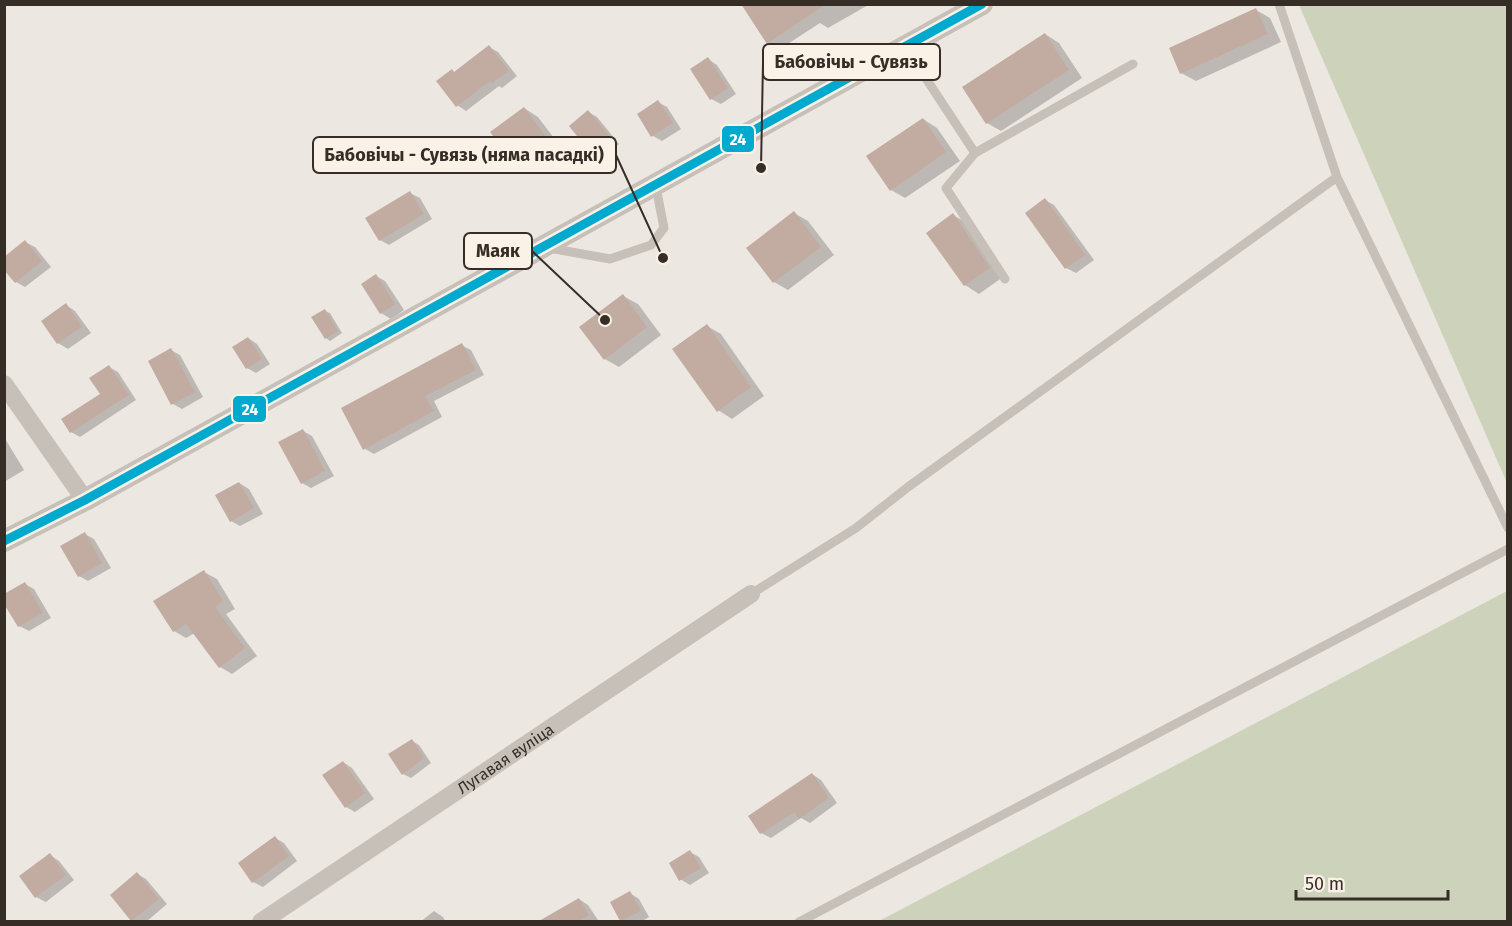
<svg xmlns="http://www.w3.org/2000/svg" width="1512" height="926" font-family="'Fira Sans',sans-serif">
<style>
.green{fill:#cdd3ba}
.shadow{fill:#0003}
.building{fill:#c2aca2}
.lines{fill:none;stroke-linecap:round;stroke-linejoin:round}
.service{stroke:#c6c0b9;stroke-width:9}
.minor{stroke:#c6c0b9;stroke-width:18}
.tertiary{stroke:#c6c0b9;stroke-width:22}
.bus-1-casing{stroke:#faf2e7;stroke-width:14}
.bus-1{stroke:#00a9ce;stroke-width:9}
.labels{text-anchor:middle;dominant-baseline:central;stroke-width:4.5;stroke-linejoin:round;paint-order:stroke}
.street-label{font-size:16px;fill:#372d27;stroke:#faf2e7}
.leader{fill:none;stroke:#372d27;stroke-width:2}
.callout-dot{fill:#372d27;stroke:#faf2e7;stroke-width:2}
.callout{fill:#faf2e7;stroke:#372d27;stroke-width:2}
.callout-label{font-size:18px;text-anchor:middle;font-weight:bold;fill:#372d27}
.line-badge{stroke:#faf2e7;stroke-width:2}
.badge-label{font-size:16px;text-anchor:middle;font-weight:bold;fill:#fff}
</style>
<rect width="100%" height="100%" fill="#ede7e1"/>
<path class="green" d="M1299,5H1507V483Z
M1507,591V921H879Z"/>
<path class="shadow" d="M750,4H870L828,28L820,23L780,49L768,42Z
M1256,10L1270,18L1281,42L1196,81L1181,73Z
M1045,34L1059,43L1082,78L1001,131L987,123Z
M489,47L498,52L517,76L502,88L499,86L466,111L457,105L452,71L456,73Z
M708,59L717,65L736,94L721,104L711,99Z
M658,102L667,107L681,129L662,141L653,136Z
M524,108L538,117L563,150L532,174L518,166Z
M588,112L597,117L619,144L602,159L593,153Z
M923,119L937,128L960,161L905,198L891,190Z
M410,193L420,198L432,219L389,245L380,240Z
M1045,200L1054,205L1094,260L1076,273L1066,268Z
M794,213L808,221L834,255L788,290L774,282Z
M953,215L967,223L1003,277L979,294L965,285L928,233Z
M25,242L35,247L51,267L25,287L16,282Z
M376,276L385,281L404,310L391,319L381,313L363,285Z
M623,296L638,304L661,335L619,367L605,359Z
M66,305L75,311L91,333L68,349L58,343L43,321Z
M325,311L330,313L342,333L330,341L326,338Z
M707,326L721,334L764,396L732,419L718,410Z
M248,338L257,344L270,364L256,373L247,368Z
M461,345L471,350L484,375L434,401L442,417L374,454L365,449Z
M171,350L180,355L203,397L182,409L173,404Z
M109,367L118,372L136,400L80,437L71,432L102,394Z
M303,431L312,436L334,476L311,488L302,483Z
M4,437L24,470L4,482Z
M239,483L249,489L263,514L240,526L231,521Z
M85,534L94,539L111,568L88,581L79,576Z
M204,572L217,579L235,609L226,614L257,656L232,674L220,667L195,633L186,638L174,631Z
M25,584L34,589L51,618L29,631L19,626Z
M412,741L419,745L431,763L411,778L403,774Z
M343,762L352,768L374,799L355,812L346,807Z
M812,774L821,780L837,803L810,823L801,818L771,838L761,833Z
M275,838L284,843L297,861L263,887L253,882Z
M690,852L699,857L709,873L690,885L680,879Z
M50,855L59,861L74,880L46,902L36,897Z
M137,874L146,879L167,904L146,922L132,920L112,895Z
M630,893L639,899L649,917L641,922L622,921L612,903Z
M579,899L588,905L598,920L557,922L553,915Z
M434,911L443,917L446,922H420Z"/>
<path class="building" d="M741,4H826L767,44Z
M1256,8L1268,34L1180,74L1169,48Z
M1045,33L1069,70L986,124L962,87Z
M489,45L509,71L492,83L490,81L456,107L436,81L452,69L454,72Z
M708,57L728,88L710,100L690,69Z
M658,100L673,123L651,137L637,114Z
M524,107L550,142L517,167L490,132Z
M588,110L611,138L592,155L569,126Z
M923,118L946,152L890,191L866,156Z
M410,191L424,214L379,241L365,218Z
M1045,198L1085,255L1065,269L1025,213Z
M794,211L821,247L773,283L746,248Z
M953,213L990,268L964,286L926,233Z
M25,240L42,261L15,283L4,270V257Z
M376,274L395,304L380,314L361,284Z
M623,294L647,327L604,360L579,327Z
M66,303L82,327L57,344L41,321Z
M325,309L338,331L325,339L311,317Z
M707,324L751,387L717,412L672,349Z
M248,337L262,359L246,369L232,347Z
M462,343L476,370L425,396L434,411L363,450L341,408Z
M171,348L195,392L171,405L148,361Z
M109,365L129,395L70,433L61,419L100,394L89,378Z
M303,429L325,471L301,484L278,442Z
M239,482L254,508L230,522L215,495Z
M85,532L102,563L78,577L60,546Z
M204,570L223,601L215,607L245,648L219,668L186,624L173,632L153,601Z
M25,582L43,613L18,627L4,604V594Z
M412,739L424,758L402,775L388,754Z
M343,761L365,793L345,808L322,775Z
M812,773L829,798L799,819L794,812L760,834L748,816Z
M275,836L289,856L252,883L238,863Z
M690,850L701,868L679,881L669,863Z
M50,853L66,875L35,898L19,876Z
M137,872L159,899L131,921L110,895Z
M630,891L641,911L620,921L610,902Z
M579,898L589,915L578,921H539Z"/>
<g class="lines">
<path class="service" d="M1279,4L1337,177L1508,528
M906,48L975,153L946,188L1005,279
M975,153L1133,64
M549,248L610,259L651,245L664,228L656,187
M751,594L856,528L908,487L1337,177
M799,922L1508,549"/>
<g class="minor">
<path d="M4,384L85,500"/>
<path id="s1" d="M261,922L751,594"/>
</g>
<path class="tertiary" d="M4,541L85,500L982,4"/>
<defs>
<path id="bus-1" d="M4,541L85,500L982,4"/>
</defs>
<use href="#bus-1" class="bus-1-casing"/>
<use href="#bus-1" class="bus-1"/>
</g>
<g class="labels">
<g class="street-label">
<text stroke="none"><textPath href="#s1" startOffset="294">Лугавая вуліца</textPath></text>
</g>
</g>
<path class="leader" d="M761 168L763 62M663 258L616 155M605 320L532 251"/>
<g class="callout-dot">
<circle cx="761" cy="168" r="6"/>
<circle cx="663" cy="258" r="6"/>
<circle cx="605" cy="320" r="6"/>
</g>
<g class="callout">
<rect x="763" y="44" width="177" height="36" rx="6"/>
<rect x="313" y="137" width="303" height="36" rx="6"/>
<rect x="464" y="233" width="68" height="36" rx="6"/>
</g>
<g class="callout-label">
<text x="851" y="68">Бабовічы - Сувязь</text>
<text x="464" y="161">Бабовічы - Сувязь (няма пасадкі)</text>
<text x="498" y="257">Маяк</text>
</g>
<g class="line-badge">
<rect x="721" y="125" width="34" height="28" rx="6" fill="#00a9ce"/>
<rect x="232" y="395" width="35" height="28" rx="6" fill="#00a9ce"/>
</g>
<g class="badge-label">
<text x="738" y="145">24</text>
<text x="250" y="415">24</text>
</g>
<rect width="1512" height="926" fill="none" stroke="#372d27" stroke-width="12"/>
<path d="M1296 890v9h152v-9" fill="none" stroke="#372d27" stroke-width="3"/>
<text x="1305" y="890" font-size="18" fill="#372d27" stroke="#faf2e7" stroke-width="4.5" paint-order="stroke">50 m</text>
</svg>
